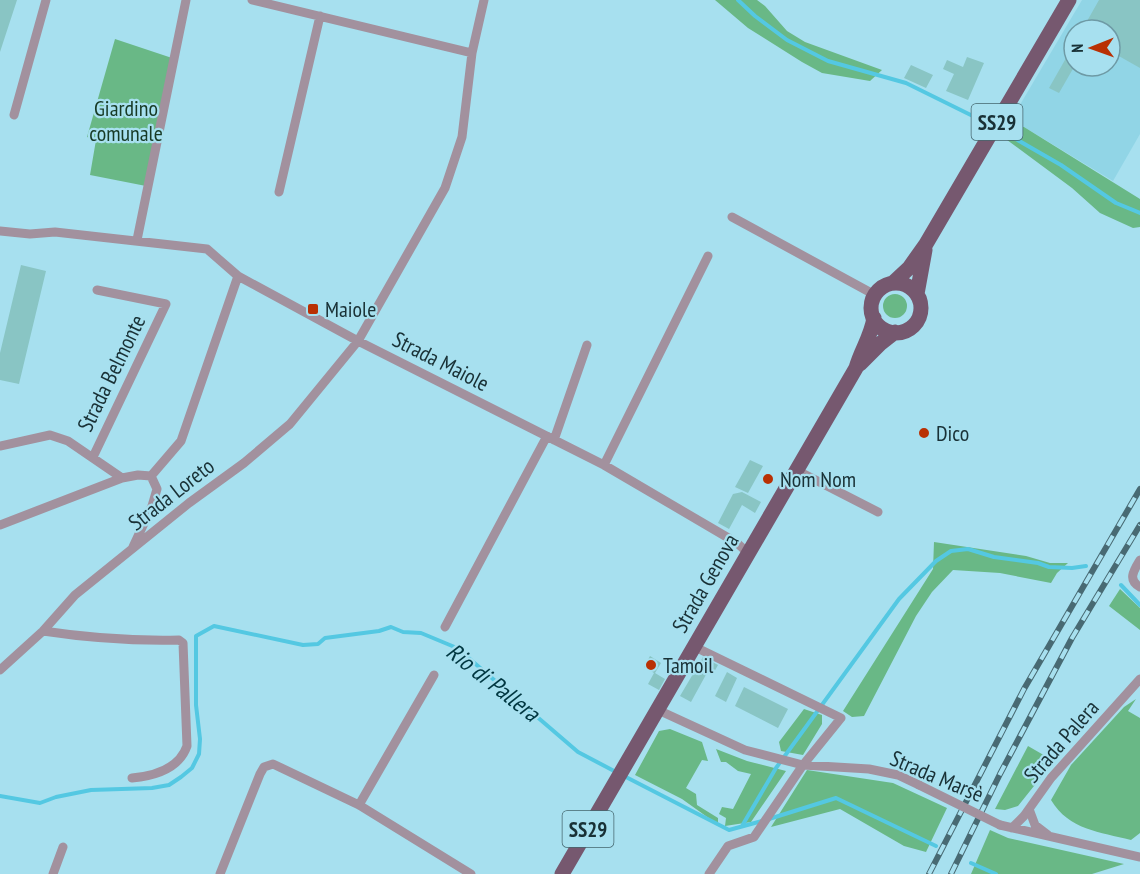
<svg xmlns="http://www.w3.org/2000/svg" width="1140" height="874" font-family="'PT Sans Narrow',sans-serif">
<style>
.built{fill:#91d5e6;fill-rule:evenodd}
.green{fill:#69b886}
.lines{fill:none;stroke-linecap:round;stroke-linejoin:round}
.stream{stroke:#54c8e2;stroke-width:4}
.building{fill:#89c5c4}
.minor{stroke:#a2919e;stroke-width:9}
.primary{stroke:#76586f;stroke-width:15}
.rail-casing{stroke:#486a73;stroke-width:6}
.rail{stroke:#a7e0ef;stroke-width:4;stroke-dasharray:11;stroke-linecap:butt}
.minor-bridge{stroke:#a2919e;stroke-width:9}
.poi-dot{fill:#b93003;stroke:#a7e0ef;stroke-width:2}
.labels{text-anchor:middle;dominant-baseline:central;stroke-width:4.5;stroke-linejoin:round;paint-order:stroke}
.shield{fill:#a7e0ef;stroke:#44666e;stroke-width:1.5}
.shield-label{font-size:21px;font-weight:bold;fill:#193136}
.park-label{font-size:22px;fill:#173a25;stroke:#a7e0ef}
.poi-label{font-size:22px;fill:#193136;stroke:#a7e0ef;text-anchor:start}
.street-label{font-size:22px;fill:#193136;stroke:#a7e0ef}
.water-label{font-size:24px;font-style:italic;fill:#003741;stroke:#a7e0ef}
</style>
<rect width="100%" height="100%" fill="#a7e0ef"/>
<path class="built" d="M1082,0H1140V134L1113,181L1024,127L1008,125ZM1074,30H1110V66H1074Z"/>
<path class="green" d="M715,0H757L765,6L787,31L805,42L882,70L870,81L822,73L802,62L748,28Z
M115,39L172,58L146,186L90,175L96,140L87,137Z
M1008,125L1024,127L1140,199V227L1133,228L1100,213L1072,188L1003,137Z
M883 306a12 12 0 1 1 24 0a12 12 0 1 1-24 0Z
M934,542L1026,556L1050,563H1068L1057,573L1051,583L1000,573L953,570L932,592L916,616L864,716L852,717L843,711L933,569Z
M1120,589L1140,608V630L1109,606Z
M1136,699L1128,711L1140,718V833L1131,840C1100,832 1069,830 1051,800L1071,765L1124,707Z
M804,709L822,715V724L803,755L781,751L779,742Z
M670,729L702,742L708,761L702,760L686,788L696,794L697,805L718,818V823L710,819L682,799L635,775L659,731Z
M1028,746L1054,761L1018,806L1005,810L995,809Z
M716,749L747,761L786,771L751,822L725,826L726,818L719,814L722,807L733,809L751,774L738,771L726,762H721Z
M807,770L893,783L947,808L926,852L904,846L840,809L771,827Z
M990,830L1008,838L1124,864L1092,874H971Z"/>
<g class="lines">
<path class="stream" d="M738,0L755,16L787,40L828,61L906,83L991,125
M1002,131L1061,165L1116,203L1140,213
M1121,585L1140,605
M622,775L729,830L762,821
M0,796L40,803L56,797L91,790L152,788L169,785L181,777L192,768L199,754L200,739L196,705V636L214,626L303,645L318,644L325,638L379,631L391,627L403,632L421,633L457,648L578,752L616,772
M769,819L836,798L936,846
M742,826L776,768L899,599L936,561L951,551L968,549L994,557L1038,563L1049,567L1072,568L1086,566
M971,863L996,874"/>
</g>
<path class="building" d="M0,0H17L0,52Z
M1099,0H1140V68L1110,51V30H1082Z
M1074,44V67L1059,93L1049,88Z
M967,57L984,63L968,100L946,91L954,74L943,69L947,60L963,67Z
M911,65L933,75L926,88L904,78Z
M21,265L46,271L19,384L0,380V353Z
M750,460L763,466L748,493L735,487Z
M742,492L761,502L755,513L742,505L729,529L718,523L733,494Z
M650,656L661,663L655,673L665,679L659,690L648,684L654,673L644,667Z
M703,657L718,665L713,674L708,671L691,702L680,696Z
M727,672L737,678L726,702L715,696Z
M744,687L788,709L778,728L735,706Z"/>
<g class="lines">
<path class="minor" d="M252,0L472,53
M14,115L46,0
M279,192L320,16
M732,217L875,295
M0,231L30,234L55,232L207,249L238,276L358,341L604,465L737,543L748,553
M137,240L186,0
M554,440L587,345
M0,446L50,435L68,441L122,478
M93,457L166,304L97,290
M604,465L708,256
M796,470L878,512
M0,525L122,478L138,475L151,476
M133,547L152,506L157,489L151,476L181,441L238,276
M1140,560C1134,570 1127,580 1140,587
M445,627L547,436
M43,631C89,638 133,641 179,640L183,643L187,746C179,769 154,776 132,778
M693,646L841,718L803,765L754,837L728,846L709,874
M0,670L43,631L75,595L189,503L244,463L290,424L358,341L445,188L462,137L472,53L484,0
M658,710L745,750L803,765L869,769L898,775L919,785
M359,805L434,675
M1029,809L1035,825L1048,835
M1000,825L1140,857
M1012,828L1024,816L1051,778L1140,679
M53,874L63,847
M220,874L260,774L264,767L273,764L359,805L471,874"/>
<path class="primary" d="M894,282L909,268L926,244L1069,0
M871 308a25 25 0 1 1 50 0a25 25 0 1 1-50 0Z
M917,294L925,250
M860,364L881,343L895,332
M562,874L856,368C861,350 871,337 874,318"/>
<defs>
<path id="rail" d="M929,874L1024,689L1140,489
M951,874L1000,774L1072,638L1140,525"/>
</defs>
<use href="#rail" class="rail-casing"/>
<use href="#rail" class="rail"/>
<path class="minor-bridge" d="M919,785L1000,825"/>
</g>
<g class="poi-dot">
<rect x="307" y="303" width="12" height="12" rx="3"/>
<circle cx="924" cy="433" r="6"/>
<circle cx="768" cy="479" r="6"/>
<circle cx="651" cy="665" r="6"/>
</g>
<g class="labels">
<g class="shield">
<rect x="971.5" y="104" width="51" height="36" rx="4.5"/>
<rect x="562.5" y="811" width="51" height="36" rx="4.5"/>
</g>
<g class="shield-label">
<text x="997" y="122">SS29</text>
<text x="588" y="829">SS29</text>
</g>
<g class="park-label">
<text x="126" y="108">Giardino<tspan x="126" dy="25">comunale</tspan></text>
</g>
<g class="poi-label">
<text x="325" y="309">Maiole</text>
<text x="936" y="433">Dico</text>
<text x="780" y="479">Nom Nom</text>
<text x="663" y="665">Tamoil</text>
</g>
<g class="street-label">
<text transform="translate(441 361) rotate(27)">Strada Maiole</text>
<text transform="translate(111 373) rotate(-64)">Strada Belmonte</text>
<text transform="translate(171 494) rotate(-38)">Strada Loreto</text>
<text transform="translate(705 583) rotate(-60)">Strada Genova</text>
<text transform="translate(1061 741) rotate(-49)">Strada Palera</text>
<text transform="translate(937 776) rotate(23)">Strada Marsè</text>
</g>
<g class="water-label">
<text transform="translate(493 682) rotate(38)">Rio di Pallera</text>
</g>
</g>
<g transform="translate(1092 48) rotate(269)"><circle r="28" fill="#a7e0ef" stroke="#6e9aa5" stroke-width="1.5"/>
<path d="M0-4.5L10 22L0 15L-10 22Z" fill="#b93003"/>
<text y="-9" font-size="16" font-weight="bold" text-anchor="middle" fill="#193136">N</text>
</g>
</svg>
